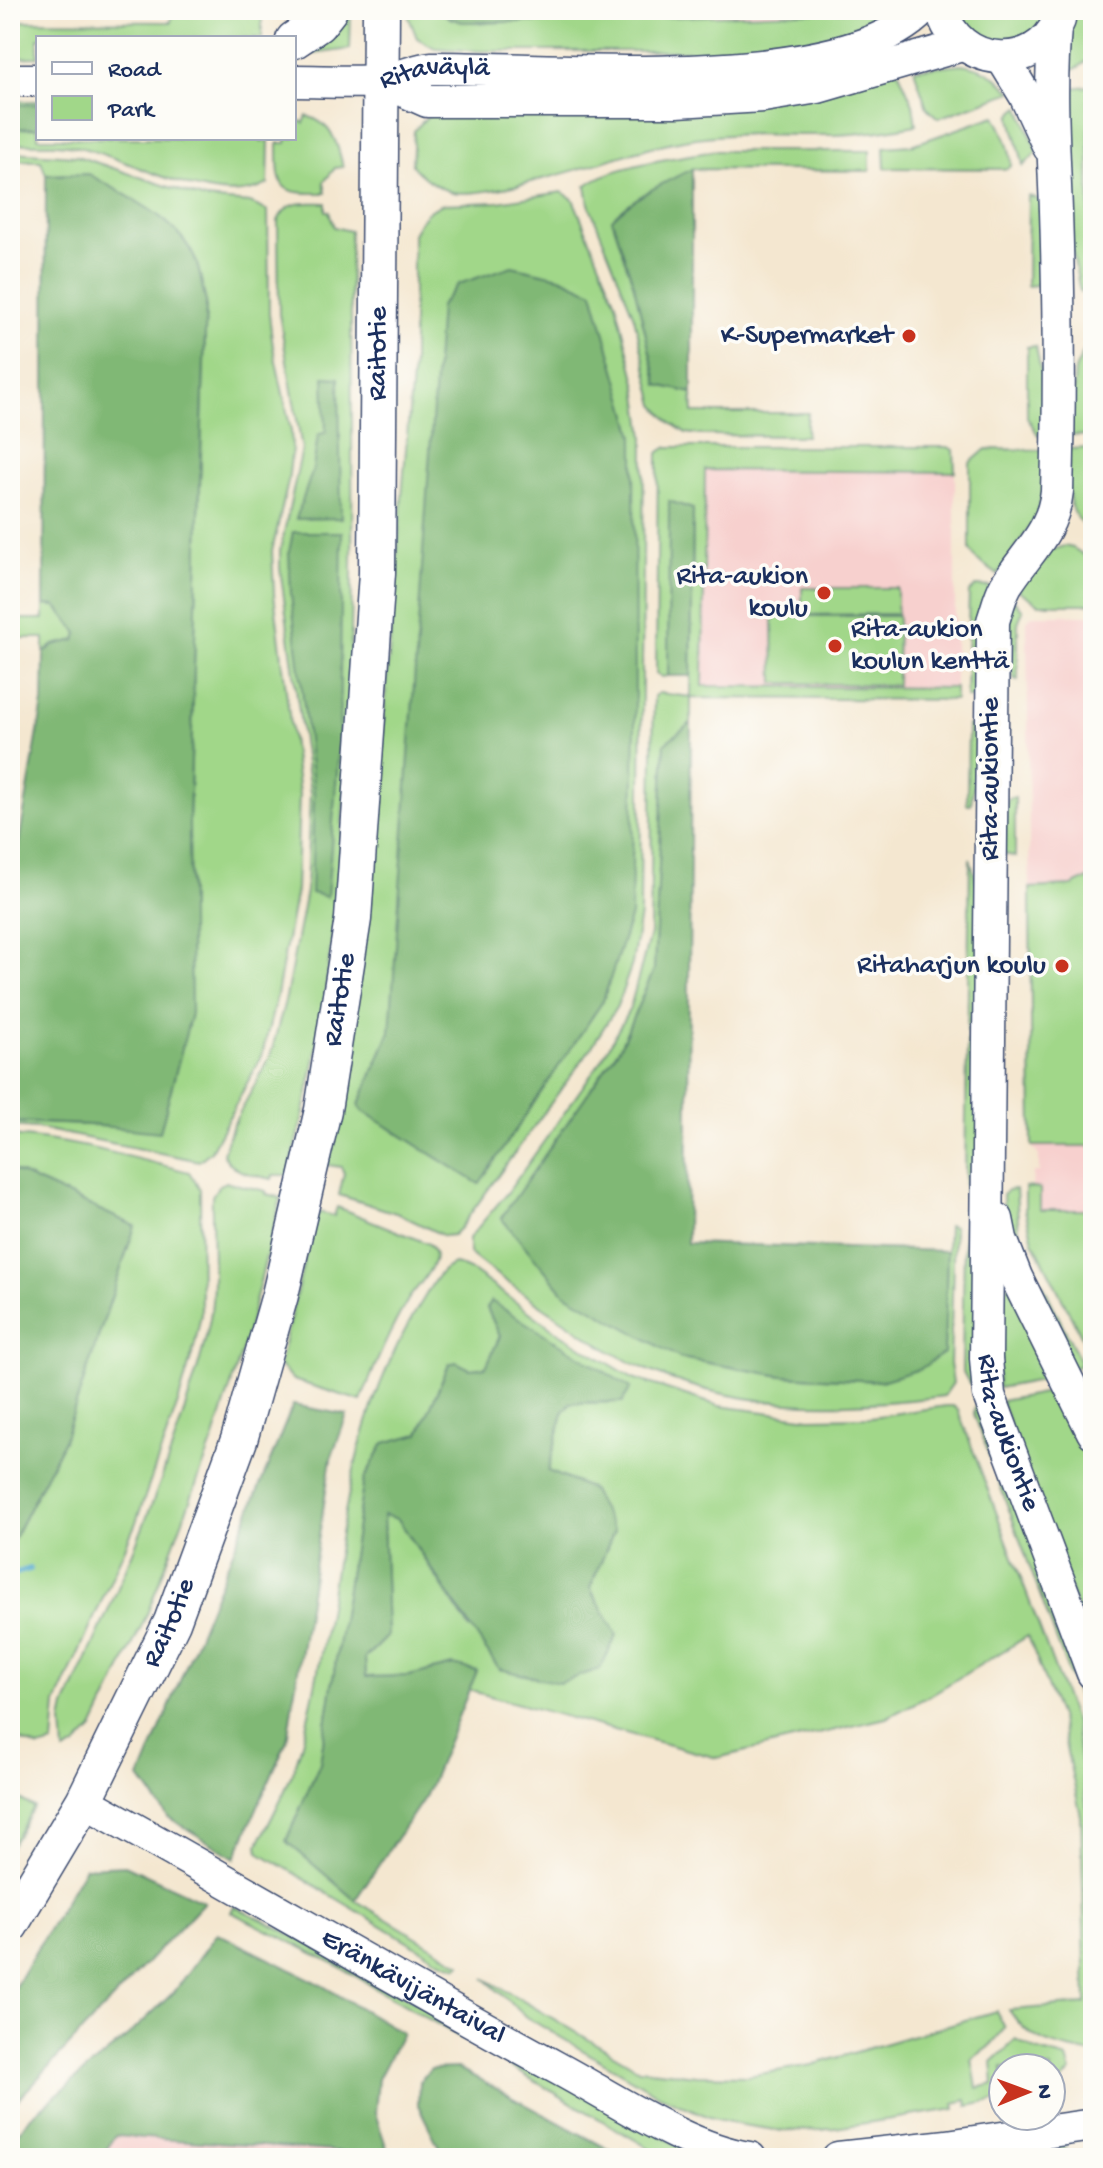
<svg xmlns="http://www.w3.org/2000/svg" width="1103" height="2168" font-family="'Gochi Hand',sans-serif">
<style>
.built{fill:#f7d0ce}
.green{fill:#a1d789;stroke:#5e8374;stroke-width:2;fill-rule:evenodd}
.forest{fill:#80b875;stroke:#4e746a;stroke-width:2}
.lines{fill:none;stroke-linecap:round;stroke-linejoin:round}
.stream{stroke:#51a9ce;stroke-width:6}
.secondary-casing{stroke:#3c4b6f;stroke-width:35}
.primary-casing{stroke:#3c4b6f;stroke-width:39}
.secondary{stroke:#fff;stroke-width:32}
.primary{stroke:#fff;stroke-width:36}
.poi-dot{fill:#c8321e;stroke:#fdfcf7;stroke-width:3}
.labels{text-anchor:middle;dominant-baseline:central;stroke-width:7;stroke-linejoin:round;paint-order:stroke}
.street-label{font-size:28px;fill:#1b2f5e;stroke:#fdfcf7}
.poi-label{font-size:28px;fill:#1b2f5e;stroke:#fdfcf7;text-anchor:end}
</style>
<rect width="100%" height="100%" fill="#fdfcf7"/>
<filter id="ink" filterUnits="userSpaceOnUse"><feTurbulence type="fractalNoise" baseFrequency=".0125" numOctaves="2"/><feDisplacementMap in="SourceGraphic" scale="16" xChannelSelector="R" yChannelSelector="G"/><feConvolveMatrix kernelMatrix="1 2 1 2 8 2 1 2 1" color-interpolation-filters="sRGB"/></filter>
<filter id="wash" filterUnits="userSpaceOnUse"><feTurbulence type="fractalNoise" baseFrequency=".006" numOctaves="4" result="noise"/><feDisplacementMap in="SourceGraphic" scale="32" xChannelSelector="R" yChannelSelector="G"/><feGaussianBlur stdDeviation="1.8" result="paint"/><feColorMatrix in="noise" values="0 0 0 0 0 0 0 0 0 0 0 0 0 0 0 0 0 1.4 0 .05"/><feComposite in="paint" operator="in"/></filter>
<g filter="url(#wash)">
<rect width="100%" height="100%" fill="#f4e7d0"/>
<path class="built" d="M533,10H787L786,12L546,22Z
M693,469L955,472V700L691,697Z
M1032,615H1093V1210H1040V1189L1032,1188L1033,1172H1039V1156L1032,1146L1027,621Z
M116,2136L389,2155L422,2158H100Z"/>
<path class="green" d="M172,10H269L262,11V38H38V57L10,58V21L171,22Z
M406,10H439L450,18L479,23L864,11L880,15L884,22L835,41L721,55L686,51H479L435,48L417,38Z
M954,10H1050L1044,24L1018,45H986Z
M1073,10H1092L1088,60L1079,67L1061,75L1066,32Z
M339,12H351L350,49L299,56Z
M962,64C984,67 997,76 1012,92L938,118L927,108L914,69Z
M898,70L913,104L916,125C884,131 851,136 818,135C778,135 736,132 696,138C644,145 594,167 542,179C520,185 474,196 452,192C439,189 419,175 412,165L414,131L435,108Z
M1089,86L1090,291L1080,292L1069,232L1062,89Z
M10,101H38V138H261V142H269L268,184C216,214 132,158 78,147C56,142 33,144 10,144Z
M1020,107L1037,152L1023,166C1022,154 1011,123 1011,117C1012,112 1016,110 1020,107Z
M307,116C332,123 338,144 343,167L335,168L324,182L326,193C277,194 278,190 278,143H286L287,138H294V118L304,123Z
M995,116C1004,132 1011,148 1011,166L1005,169L885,168L884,147L912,145Z
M713,151H870V171L692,169L622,252L634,286L658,385L692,393L693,413H808L806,436L699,435L686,433L671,423L655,405L634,317L589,204L586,186C607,166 682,157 713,151Z
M10,152L77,156L205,199L250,203L268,211L269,314L273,347L291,431L292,448L288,482L272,551L274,594L299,794L296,890L277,995L262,1055L211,1151L199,1161L37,1128L10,1126V1122L89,1125L160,1131L190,1014L189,823L206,302L196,260L72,174L46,175L41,161L10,160Z
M562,192L573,199L616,302L637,387L644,437L640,914L632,964L617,1006L591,1048L460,1228L453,1235L444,1236L399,1214L339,1195L344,1173L341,1167L327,1165L367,920L413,364V234L419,223L429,211L442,204L498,202ZM390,1032L479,1184L363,1111L359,1105Z
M1028,196C1035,198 1041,199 1045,206C1052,222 1040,267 1037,285L1027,286Z
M326,203V211H329L334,227L350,231C352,435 357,638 341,841C332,953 319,1067 288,1175H273L272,1179C252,1174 232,1174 223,1153L233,1125L270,1057L286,997L306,891L310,793L280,568V551L302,449L279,314L278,221C287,199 306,203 326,203Z
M1088,342L1087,436L1070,435L1075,370Z
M1036,346L1044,390L1047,434L1038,435L1027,417V347Z
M668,447H948L954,450L955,472L705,470L703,686L955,688V700L691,698V723L665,743L654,970L620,1047L502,1218L680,1358L782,1376L881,1381L944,1353L948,1225L954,1227L950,1364L953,1383L944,1396C835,1410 733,1411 632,1363C604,1350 579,1330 554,1314C525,1294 496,1276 469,1253V1238L508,1192L601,1061L630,1008L650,934L654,696L659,693L691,697L693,510L670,502L668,676L662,677L656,673L658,453Z
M1093,448V534C1061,509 1069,485 1068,449Z
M986,449L1046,450L1045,483L1036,517L998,575L976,559L970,550V463Z
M1064,546L1073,548L1093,561V604H1039L1018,590L1048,551Z
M976,586L991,587L979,698L966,697L969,592Z
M802,588H897V614L802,615Z
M1013,599L1023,610L1018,623V680L1014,679L1006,640Z
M44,605L56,606L78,633L76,640L54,645L44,653V638H10V619H44Z
M773,616H898L897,685L774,683Z
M968,725H982L971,804H967Z
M1015,797V857L1003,853L1001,828L1008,799Z
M970,858L982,901L981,1389L969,1383L962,1370Z
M1093,876V1146H1032L1030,888L1072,886Z
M10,1136C71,1140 130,1157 189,1172L200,1189L201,1314L195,1344L179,1400L135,1525L56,1704L53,1744L39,1748L10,1736V1546L64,1440L135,1226L10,1169Z
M226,1182L266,1191V1194L281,1198L246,1338L214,1438L147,1614L93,1729L76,1746L64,1752L62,1722L65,1707C108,1613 150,1518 182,1419C192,1386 204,1352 210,1318C216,1284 211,1232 212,1196L219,1185Z
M1025,1187L1040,1189V1210H1093V1359L1033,1241L1025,1210Z
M1016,1189L1019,1235L1081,1363L1071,1372L1004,1229L1003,1195L1008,1190Z
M337,1207L429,1244C434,1250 436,1254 434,1261C430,1274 417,1287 409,1298C389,1331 375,1365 361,1401L293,1380L279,1365L310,1237L319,1212L334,1216Z
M455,1264L472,1271L559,1333L633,1378L719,1406L810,1418L871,1417L946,1406H953L958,1410L1075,1723L1088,1815L1093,1930V2054C1056,2047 1030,2043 1009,2010L1086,2004L1081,1816L1060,1720L1028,1636L927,1697L886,1718L717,1758L468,1690L477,1671L453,1665L409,1676L366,1677L365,1658L387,1636L383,1514L398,1519L470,1629L590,1588L591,1489L548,1471L563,1413L570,1403L622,1402L491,1301L487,1308L500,1336L486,1368L470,1369L456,1362L449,1365L419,1434L384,1443L364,1479L320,1763L286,1841L355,1900L461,1964L458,1967L439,1960L259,1852L258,1845C275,1811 294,1777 303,1739C342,1587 335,1436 424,1298C432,1285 439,1268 455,1264Z
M1010,1284L1057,1377L998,1388L995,1289Z
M1064,1389L1093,1457V1652L1001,1401Z
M984,1403L1093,1711V1748L1085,1718L974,1414L975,1407Z
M10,1794L34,1807L10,1848Z
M234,1906L273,1925L702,2158H670L656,2152L333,1963L231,1912Z
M484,1978L639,2069L697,2075L748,2076L812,2065L996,2011L1005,2028L990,2046L972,2059L977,2088L994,2084L992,2062L1016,2040L1036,2050L1067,2059L1071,2072L1057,2087L1051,2088V2068H1003V2099L968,2106L967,2100L954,2103L955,2109L822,2130L782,2131L742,2125L709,2117L661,2096L526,2017Z
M1065,2144L1066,2154L1028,2158H933Z"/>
<path class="forest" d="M439,10H533L546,22H462L450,18Z
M38,104V128L10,129V105Z
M692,169V393L658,385L634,286L612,219C634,196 664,183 692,169Z
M89,174C127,197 177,217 195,259C201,272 202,289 206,302L189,823L191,1014L160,1132L89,1125L10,1122V894L43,703L44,653L54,645L76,640L78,633L56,606L44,605L46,175Z
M512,266L560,277L593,292L634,436L635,728L631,915L603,1001L479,1184L363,1111L359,1105L390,1032L440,306L458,284Z
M324,377L339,378L341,518L296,519L313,469L318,435L326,432Z
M669,501L693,509L691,676H668Z
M293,532H342L339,747L327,897L311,893L314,793L291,594L289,552Z
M691,723L687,1243L947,1251L944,1353L920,1369L881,1381L782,1376L680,1358L564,1293L501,1218L620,1047L654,970L665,743Z
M10,1169L135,1226L64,1440L10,1546Z
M491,1301L631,1388L622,1402L570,1403L563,1413L548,1471L591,1489L614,1531L590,1588L617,1635L600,1669L559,1683L499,1669L398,1519L383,1515L387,1636L365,1658L366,1677L409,1676L453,1665L477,1671L426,1795L355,1900L286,1841L320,1763L364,1479L384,1443L419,1434L449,1364L456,1362L470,1369L486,1367L500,1336L487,1308Z
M293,1405L347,1415L331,1459L287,1740L235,1858L168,1817L140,1778Z
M125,1865L204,1902L10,2108V1995L85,1867Z
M217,1933L316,1982L402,2033L378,2079L375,2113L389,2155L116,2136L100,2158H10V2142L31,2116L130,2034L175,1991Z
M458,2068L625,2158H441L438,2145L418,2105L419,2082L431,2069Z"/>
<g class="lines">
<path class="stream" d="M10,1575L30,1569"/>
</g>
</g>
<g filter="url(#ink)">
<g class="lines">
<defs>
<g id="secondary">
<path d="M942,10C956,67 1036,75 1059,20"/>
<path id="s1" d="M1055,29C1049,89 1054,151 1056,211C1059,304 1060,398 1057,491C1053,532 1027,552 1006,585C1000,596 997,609 993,621L986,1358L989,1395L1093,1673"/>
<path d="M1003,59L1025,95L1049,147"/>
<path d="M10,80H38"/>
<path id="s2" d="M294,81C322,81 351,83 379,81C397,80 414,69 432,68C549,67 839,96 922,10"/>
<path d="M382,81L427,101H677L763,96L818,87L962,45"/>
<path d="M997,1219L1001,1239L1016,1277L1093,1432"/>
<path id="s3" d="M84,1801C243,1889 399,1982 559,2069C613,2098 690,2150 750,2158"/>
<path d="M838,2158L947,2146L1093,2125"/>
</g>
<g id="primary">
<path d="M294,40L318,24L329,10"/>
<path id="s4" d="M10,1925L84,1801L172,1622L239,1440L280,1295L323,1110L353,919L377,573L381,10"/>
</g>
</defs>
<use href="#secondary" class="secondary-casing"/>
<use href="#primary" class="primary-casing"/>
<use href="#secondary" class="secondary"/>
<use href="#primary" class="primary"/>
</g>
</g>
<g class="poi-dot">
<circle cx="909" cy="336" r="8"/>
<circle cx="824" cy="593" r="8"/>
<circle cx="835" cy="646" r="8"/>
<circle cx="1062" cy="966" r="8"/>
</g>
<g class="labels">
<g class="street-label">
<text stroke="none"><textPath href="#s2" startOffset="142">Ritaväylä</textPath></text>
<text stroke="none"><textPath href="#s4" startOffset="1638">Raitotie</textPath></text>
<text transform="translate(991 779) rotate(-90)">Rita-aukiontie</text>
<text stroke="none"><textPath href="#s4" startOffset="990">Raitotie</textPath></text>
<text stroke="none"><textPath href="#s1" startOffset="1424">Rita-aukiontie</textPath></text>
<text stroke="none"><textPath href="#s4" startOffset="342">Raitotie</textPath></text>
<text stroke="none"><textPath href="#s3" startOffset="378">Eränkävijäntaival</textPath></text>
</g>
<g class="poi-label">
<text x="893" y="336">K-Supermarket</text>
<text x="808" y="577">Rita-aukion<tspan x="808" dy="32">koulu</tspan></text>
<text x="851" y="630" text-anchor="start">Rita-aukion<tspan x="851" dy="32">koulun kenttä</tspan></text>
<text x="1046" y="966">Ritaharjun koulu</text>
</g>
</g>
<rect width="1103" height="2168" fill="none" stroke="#fdfcf7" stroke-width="40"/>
<rect x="36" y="36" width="260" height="104" fill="#fdfcf7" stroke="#a3aaba" stroke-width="2"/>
<rect x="52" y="62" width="40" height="12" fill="#ffffff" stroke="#a3aaba" stroke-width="2"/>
<text x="108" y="76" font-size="24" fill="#1b2f5e">Road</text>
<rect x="52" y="96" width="40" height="24" fill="#a1d789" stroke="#a3aaba" stroke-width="2"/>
<text x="108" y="116" font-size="24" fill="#1b2f5e">Park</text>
<g transform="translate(1027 2092) rotate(89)"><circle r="38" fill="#fdfcf7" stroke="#a3aaba" stroke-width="2"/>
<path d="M0-6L14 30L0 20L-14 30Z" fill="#c8321e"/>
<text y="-12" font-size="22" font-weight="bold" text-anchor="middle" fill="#1b2f5e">N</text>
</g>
</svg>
